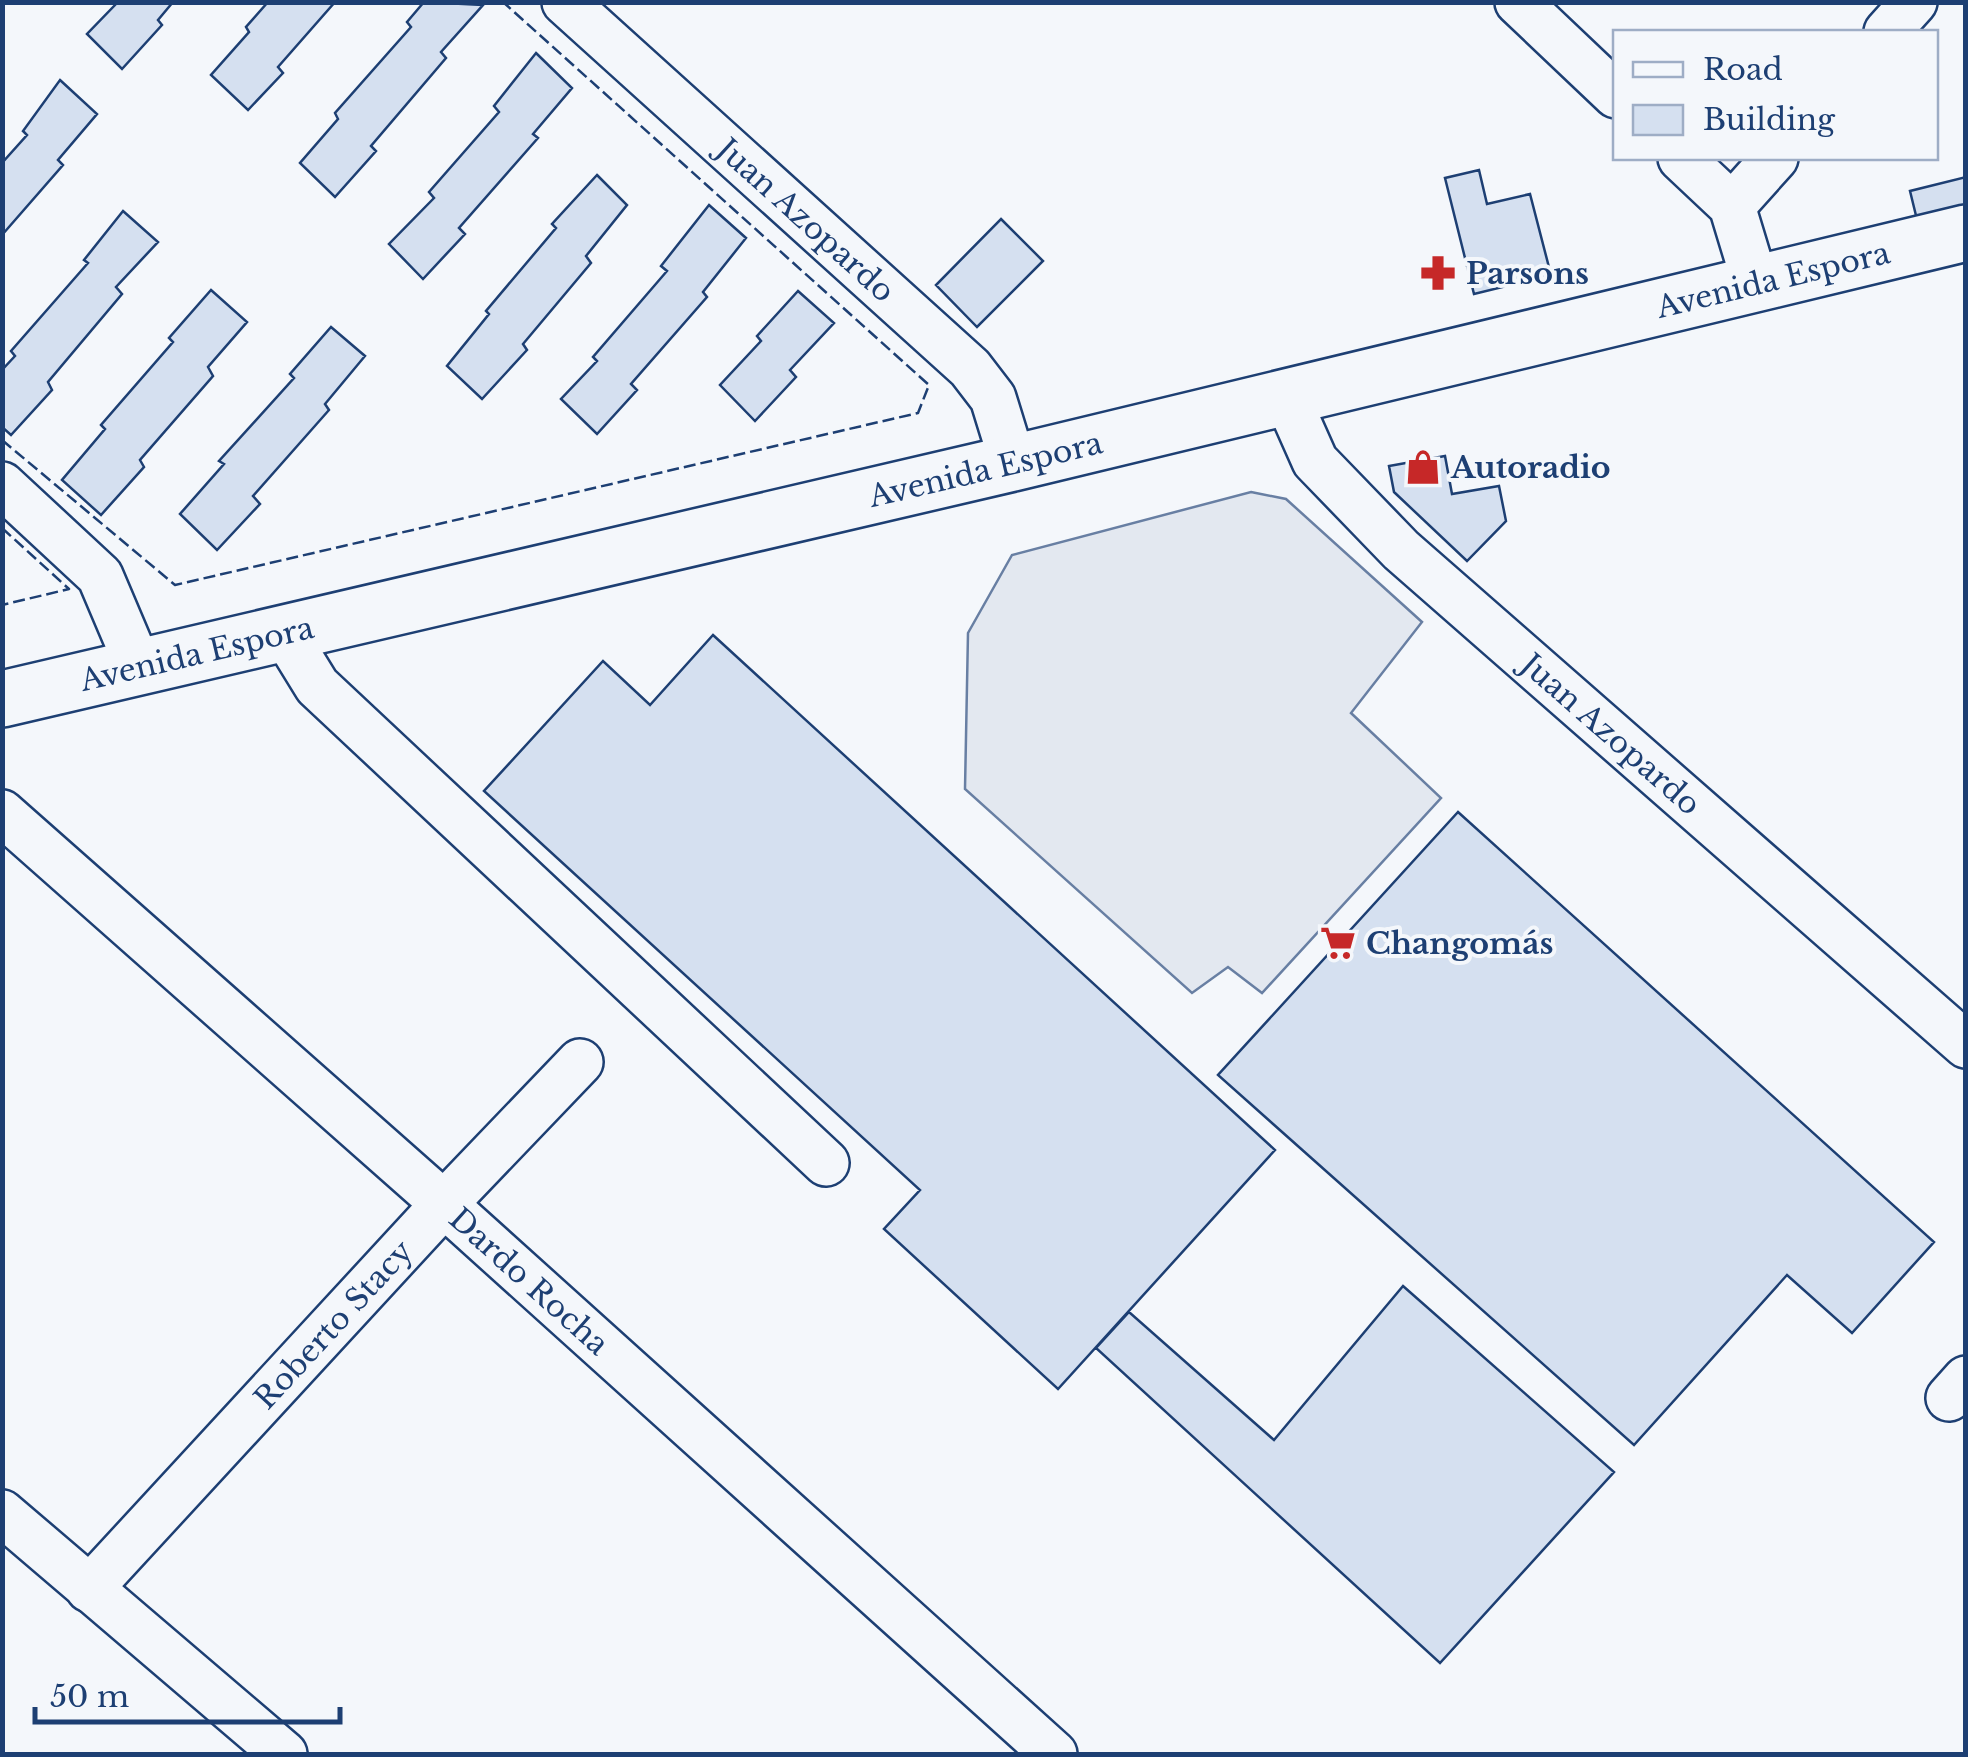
<svg xmlns="http://www.w3.org/2000/svg" width="1968" height="1757" font-family="'Libre Baskerville',serif">
<style>
.parking{fill:#e3e8f0;stroke:#687fa3;stroke-width:2.5}
.building{fill:#d5e0f0;stroke:#1d3f73;stroke-width:2.5}
.lines{fill:none;stroke-linecap:round;stroke-linejoin:round}
.minor-casing{stroke:#1d3f73;stroke-width:50}
.major-casing{stroke:#1d3f73;stroke-width:60}
.minor{stroke:#f4f7fb;stroke-width:45}
.major{stroke:#f4f7fb;stroke-width:55}
.fence{stroke:#1d3f73;stroke-width:2.5;stroke-dasharray:12 5;stroke-linecap:butt}
.labels{text-anchor:middle;dominant-baseline:central;stroke-width:8;stroke-linejoin:round;paint-order:stroke}
.street-label{font-size:30px;fill:#1d3f73;stroke:#f4f7fb}
.poi-label{font-size:30px;font-weight:bold;fill:#1d3f73;stroke:#f4f7fb;text-anchor:start}
</style>
<rect width="100%" height="100%" fill="#f4f7fb"/>
<path class="parking" d="M1251,492L1286,499L1422,622L1351,713L1441,798L1262,993L1228,967L1192,993L965,789L968,633L1012,555Z"/>
<path class="building" d="M118,2H173L158,20L162,25L122,69L87,34Z
M268,2H335L278,67L283,73L248,110L211,75L249,32L246,27Z
M424,2L483,5L441,52L446,58L371,146L376,151L335,197L300,163L338,119L335,113L411,27L407,22Z
M536,53L572,88L533,134L538,138L459,228L465,234L423,279L389,244L434,198L429,192L499,112L494,106Z
M60,80L97,114L58,160L63,165L2,235V163L27,135L23,131Z
M1479,170L1487,204L1530,194L1551,275L1474,294L1445,178Z
M597,175L627,205L586,256L591,263L523,344L527,350L482,399L447,366L489,314L486,311L556,228L552,224Z
M1966,177V225L1921,236L1910,191Z
M709,205L746,238L703,292L707,297L631,384L637,390L597,434L561,399L597,361L593,357L667,271L661,266Z
M123,211L158,242L116,287L122,294L48,382L52,390L11,435L2,427V370L15,356L11,351L88,263L84,260Z
M1001,219L1043,261L977,327L936,285Z
M211,290L247,322L208,367L213,376L140,460L144,467L101,515L62,480L105,429L101,425L173,342L169,338Z
M798,291L834,323L790,370L796,377L755,421L720,385L761,341L757,336Z
M331,327L365,356L325,404L329,410L253,496L260,504L217,550L180,514L224,464L219,461L294,378L290,374Z
M1445,456L1452,494L1499,486L1506,521L1467,561L1394,492L1389,466Z
M713,635L1275,1150L1058,1389L884,1229L920,1190L484,791L603,661L650,705Z
M1458,812L1934,1242L1852,1333L1787,1275L1634,1445L1218,1075Z
M1403,1286L1614,1472L1440,1663L1096,1348L1129,1312L1274,1440Z"/>
<g class="lines">
<defs>
<g id="minor">
<path id="s1" d="M565,2L970,368L993,398L1013,463"/>
<path d="M1518,2L1616,95"/>
<path d="M1887,32L1914,2"/>
<path d="M1681,158L1732,206L1755,282"/>
<path d="M1732,206L1775,158"/>
<path id="s2" d="M1287,398L1315,461L1401,550L1966,1045"/>
<path d="M2,485L100,576L139,668"/>
<path d="M285,634L317,686L826,1163"/>
<path id="s3" d="M2,813L444,1204L1054,1754"/>
<path d="M1949,1398L1966,1379"/>
<path d="M2,1513L284,1754"/>
<path id="s4" d="M89,1589L444,1204L580,1062"/>
</g>
<g id="major">
<path id="s5" d="M2,699L1013,463L1966,233"/>
</g>
</defs>
<use href="#minor" class="minor-casing"/>
<use href="#major" class="major-casing"/>
<use href="#minor" class="minor"/>
<use href="#major" class="major"/>
<path class="fence" d="M2,440L175,585L918,413L929,385L503,2
M2,528L69,589L2,605"/>
</g>
<defs>
<symbol id="pharmacy-bare" viewBox="-9 -9 18 18"><path d="M-2-6h4v4h4v4h-4v4h-4v-4h-4v-4h4Z" fill="#c62828" stroke="#f4f7fb" stroke-width="2.5" paint-order="stroke"/></symbol>
<symbol id="shop-bare" viewBox="-9 -9 18 18"><path d="M-5-2.5h2.3a2.7 3.5 0 0 1 5.4 0H5L5.5 6h-11ZM-1.5-2.5h3a1.5 2.3 0 0 0-3 0Z" fill="#c62828" stroke="#f4f7fb" stroke-width="2.5" paint-order="stroke"/></symbol>
<symbol id="supermarket-bare" viewBox="-9 -9 18 18"><path d="M-6-5.5h2.5l.6 2H6L4.5 2H-2.5L-4.4-4H-6ZM-1.5 3.2a1.3 1.3 0 1 0 .1 0ZM3 3.2a1.3 1.3 0 1 0 .1 0Z" fill="#c62828" stroke="#f4f7fb" stroke-width="2.5" paint-order="stroke"/></symbol>
</defs>
<g fill-rule="evenodd">
<use href="#pharmacy-bare" x="1413" y="248" width="50" height="50"/>
<use href="#shop-bare" x="1398" y="442" width="50" height="50"/>
<use href="#supermarket-bare" x="1313" y="918" width="50" height="50"/>
</g>
<g class="labels">
<g class="street-label">
<text stroke="none"><textPath href="#s1" startOffset="325">Juan Azopardo</textPath></text>
<text stroke="none"><textPath href="#s5" startOffset="1820">Avenida Espora</textPath></text>
<text stroke="none"><textPath href="#s5" startOffset="1010">Avenida Espora</textPath></text>
<text stroke="none"><textPath href="#s5" startOffset="200">Avenida Espora</textPath></text>
<text stroke="none"><textPath href="#s2" startOffset="472">Juan Azopardo</textPath></text>
<text stroke="none"><textPath href="#s3" startOffset="705">Dardo Rocha</textPath></text>
<text stroke="none"><textPath href="#s4" startOffset="360">Roberto Stacy</textPath></text>
</g>
<g class="poi-label">
<text x="1466" y="273">Parsons</text>
<text x="1451" y="467">Autoradio</text>
<text x="1366" y="943">Changomás</text>
</g>
</g>
<rect width="1968" height="1757" fill="none" stroke="#1d3f73" stroke-width="10"/>
<rect x="1613" y="30" width="325" height="130" fill="#f4f7fb" stroke="#9eadc5" stroke-width="2.5"/>
<rect x="1633" y="62" width="50" height="15" fill="#f4f7fb" stroke="#9eadc5" stroke-width="2.5"/>
<text x="1703" y="80" font-size="30" fill="#1d3f73">Road</text>
<rect x="1633" y="105" width="50" height="30" fill="#d5e0f0" stroke="#9eadc5" stroke-width="2.5"/>
<text x="1703" y="130" font-size="30" fill="#1d3f73">Building</text>
<path d="M35 1707v15h305v-15" fill="none" stroke="#1d3f73" stroke-width="5"/>
<text x="50" y="1707" font-size="30" fill="#1d3f73" stroke="#f4f7fb" stroke-width="8" paint-order="stroke">50 m</text>
</svg>
